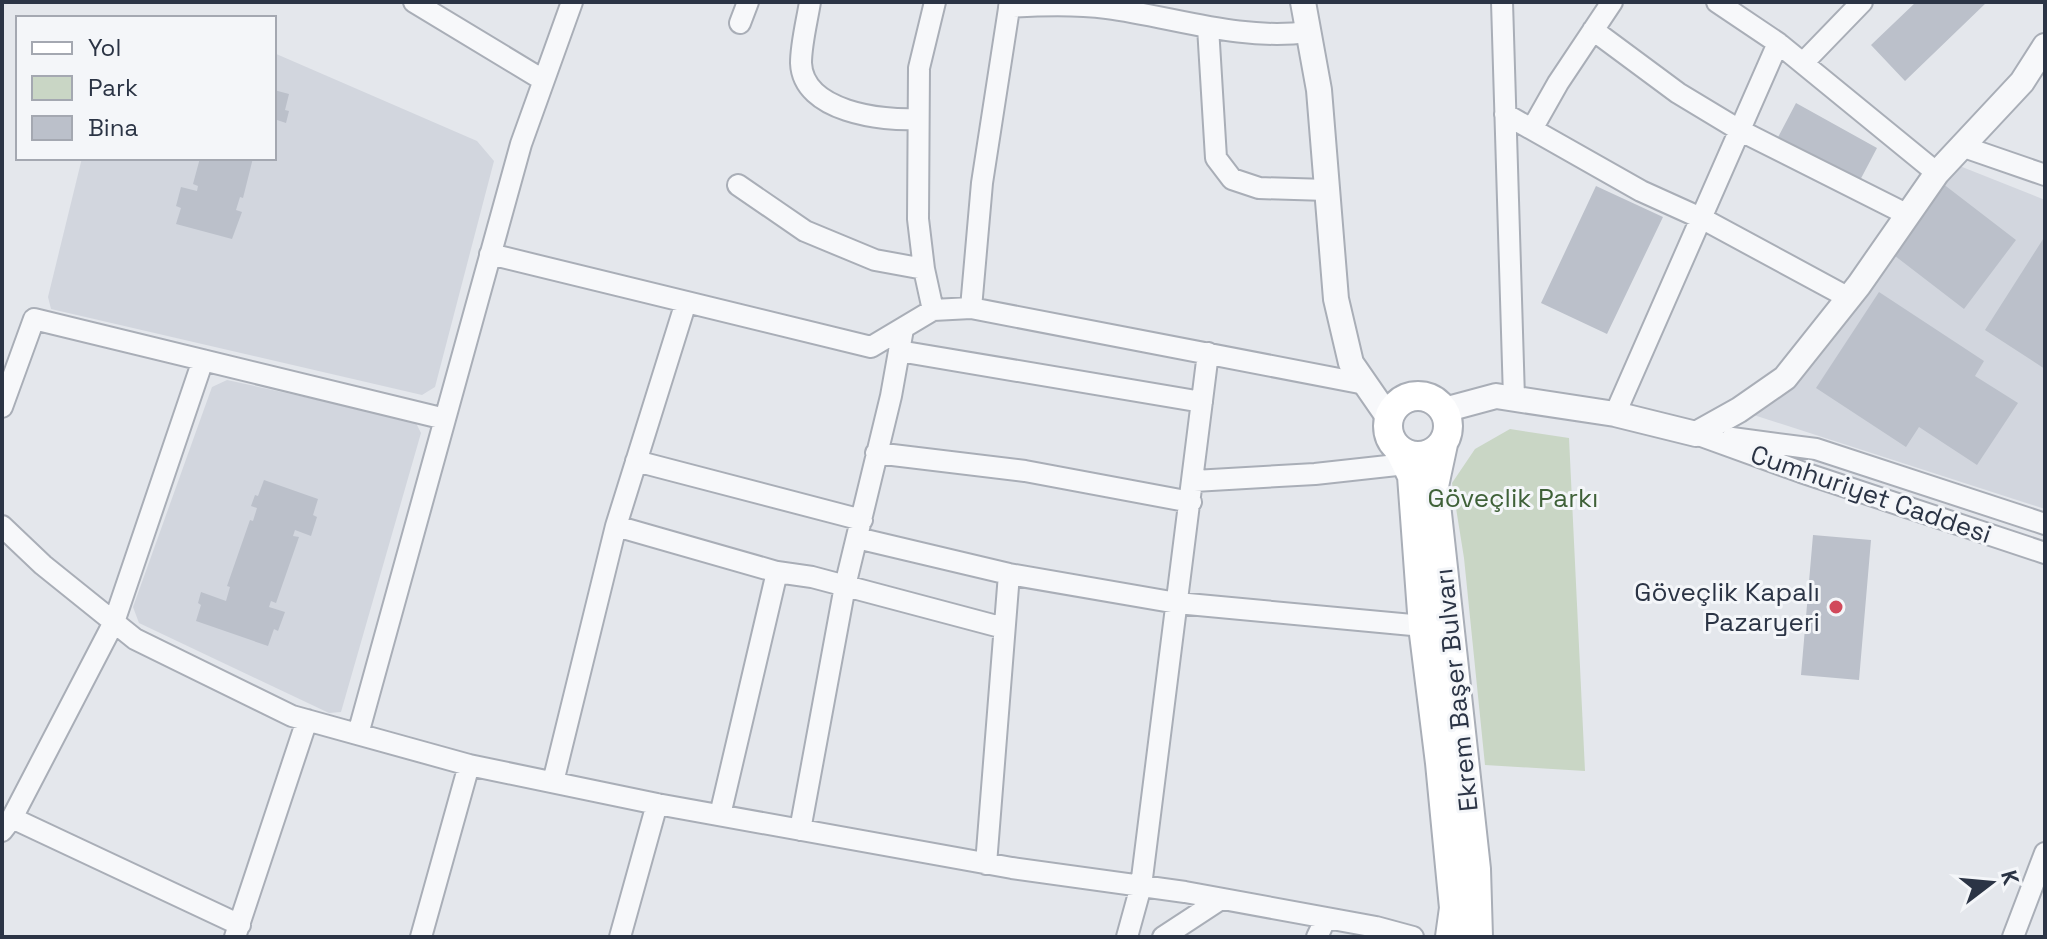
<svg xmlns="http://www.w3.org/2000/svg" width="2047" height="939" font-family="'Space Grotesk',sans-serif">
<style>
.built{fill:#d2d6de}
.green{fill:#c9d6c5}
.building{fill:#bbc0ca}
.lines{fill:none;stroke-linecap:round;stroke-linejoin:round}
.minor-casing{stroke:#a9aeb7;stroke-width:24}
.tertiary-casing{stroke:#a9aeb7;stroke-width:28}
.secondary-casing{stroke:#a9aeb7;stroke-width:32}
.minor{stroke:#f7f8fa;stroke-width:20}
.tertiary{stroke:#f7f8fa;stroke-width:24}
.secondary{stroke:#fff;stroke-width:28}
.poi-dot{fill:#d1495b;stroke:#f4f6f9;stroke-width:3}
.labels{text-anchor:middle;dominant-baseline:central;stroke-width:6;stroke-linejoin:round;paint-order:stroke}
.street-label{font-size:26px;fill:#2b3445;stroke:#f4f6f9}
.park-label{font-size:26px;fill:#3f6138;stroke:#f4f6f9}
.poi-label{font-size:26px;fill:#2b3445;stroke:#f4f6f9;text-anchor:end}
</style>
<rect width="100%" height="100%" fill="#e4e7ec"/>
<path class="built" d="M274,53L477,141L494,161L435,387L422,395L51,309L48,297L82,158H274Z
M1932,155L2045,200V509L1732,408L1804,348Z
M227,380L415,421L421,433L341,712L329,713L139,623L133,607L212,387Z"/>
<path class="green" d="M1510,429L1569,438L1585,771L1485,765L1464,558L1452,483L1475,449Z"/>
<path class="building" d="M1916,2H1987L1905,81L1871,45Z
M274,90L289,94L285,110L289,111L286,123L274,119Z
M1796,103L1877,148L1857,186L1776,141Z
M200,158H253L243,198L240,197L236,210L242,212L232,239L176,224L181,208L176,206L181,187L197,191L198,186L193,184Z
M1938,180L2016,240L1964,309L1886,249Z
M1596,186L1663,217L1607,334L1541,303Z
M2045,236V369L1985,330Z
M1879,292L1984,361L1975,376L2018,403L1977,465L1919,427L1906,447L1816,388Z
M264,480L318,499L313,515L317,517L311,536L295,530L293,536L299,537L276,603L271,601L269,607L285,612L278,631L274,629L268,646L196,621L201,605L198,603L201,592L226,601L230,587L227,586L250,520L253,521L257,508L251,506L255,495L258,496Z
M1813,535L1871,540L1859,680L1801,675Z"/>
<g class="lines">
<defs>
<path id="minor" d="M414,2L543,80
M810,2C807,21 801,44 801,63C803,112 882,121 918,119
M1502,2L1514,398
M1717,2L1778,43L1937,173
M1009,7C1041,5 1075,4 1107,8C1174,17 1240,41 1308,32
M740,23L748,2
M1208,27L1216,158L1232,179L1259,188L1327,190
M1593,30L1678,93L1741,131L1908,215
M1803,63L1862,2
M1505,114L1641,191L1703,219L1849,298
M1532,129L1558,83L1612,2
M1964,147L2045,175
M738,185L805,231L875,260L924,269L933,310
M490,254L871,347L933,310L971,308L1365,384
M924,269L918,219L919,68L935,2
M971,308L982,183L1010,2
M899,351L1202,402
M2,407L34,319L445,419
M1615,414L1778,43
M1696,434L1801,472L2045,553
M1732,438L1816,449L2045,524
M876,453L1025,471L1191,502
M636,461L862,520
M1194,481L1315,474L1406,464
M2,526L43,565L135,639L292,716L469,765L657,804L1012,868L1185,892L1376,927L1413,937
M616,526L777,572L812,577L1004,628
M857,538L1009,574L1177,603L1423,626
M358,734L521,144L572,2
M553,782L616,526L686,302
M720,815L777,572
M12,818L240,925
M800,830L845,586L891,396L903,329
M2,831L12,818L114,622L203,360
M986,864L1009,574
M235,937L307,720
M421,937L469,765
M620,937L657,804
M1127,937L1141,886L1208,353
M1163,937L1221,899
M1317,937L1326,918
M2013,937L2045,853"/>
<path id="tertiary" d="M1303,2L1319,90L1336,299L1351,363L1389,418
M1444,410L1496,396L1615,414L1696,434L1739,410L1785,378L1859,285L1937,173L2022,82L2045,46"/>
<path id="secondary" d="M1388 426a30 30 0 1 1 60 0a30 30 0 1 1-60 0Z
M1443,444L1434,486L1476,869L1478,937
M1400,451L1412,476L1423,626L1440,763L1454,908L1450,937"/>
</defs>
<use href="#minor" class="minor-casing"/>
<use href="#tertiary" class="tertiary-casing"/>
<use href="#secondary" class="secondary-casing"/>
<use href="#minor" class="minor"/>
<use href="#tertiary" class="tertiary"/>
<use href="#secondary" class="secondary"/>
</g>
<circle class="poi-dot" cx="1836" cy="607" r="8"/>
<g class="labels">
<g class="street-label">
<text transform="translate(1871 494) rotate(19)">Cumhuriyet Caddesi</text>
<text transform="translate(1456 690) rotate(-96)">Ekrem Başer Bulvarı</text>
</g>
<g class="park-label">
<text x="1513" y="498">Göveçlik Parkı</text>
</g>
<g class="poi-label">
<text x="1820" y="592">Göveçlik Kapalı<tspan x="1820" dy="30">Pazaryeri</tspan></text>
</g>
</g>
<rect width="2047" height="939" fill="none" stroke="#2b3445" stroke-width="8"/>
<rect x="16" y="16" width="260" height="144" fill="#f4f6f9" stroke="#a4a8b1" stroke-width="2"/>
<rect x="32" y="42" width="40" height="12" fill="#ffffff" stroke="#a4a8b1" stroke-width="2"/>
<text x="88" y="56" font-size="24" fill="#2b3445">Yol</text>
<rect x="32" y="76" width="40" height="24" fill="#c9d6c5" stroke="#a4a8b1" stroke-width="2"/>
<text x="88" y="96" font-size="24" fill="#2b3445">Park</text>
<rect x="32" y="116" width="40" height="24" fill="#bbc0ca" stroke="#a4a8b1" stroke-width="2"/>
<text x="88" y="136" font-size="24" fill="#2b3445">Bina</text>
<g transform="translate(1991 883) rotate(74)" stroke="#f4f6f9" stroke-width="6" paint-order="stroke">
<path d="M0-6L14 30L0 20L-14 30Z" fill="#2b3445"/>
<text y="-12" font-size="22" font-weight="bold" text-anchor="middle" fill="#2b3445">K</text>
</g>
</svg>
